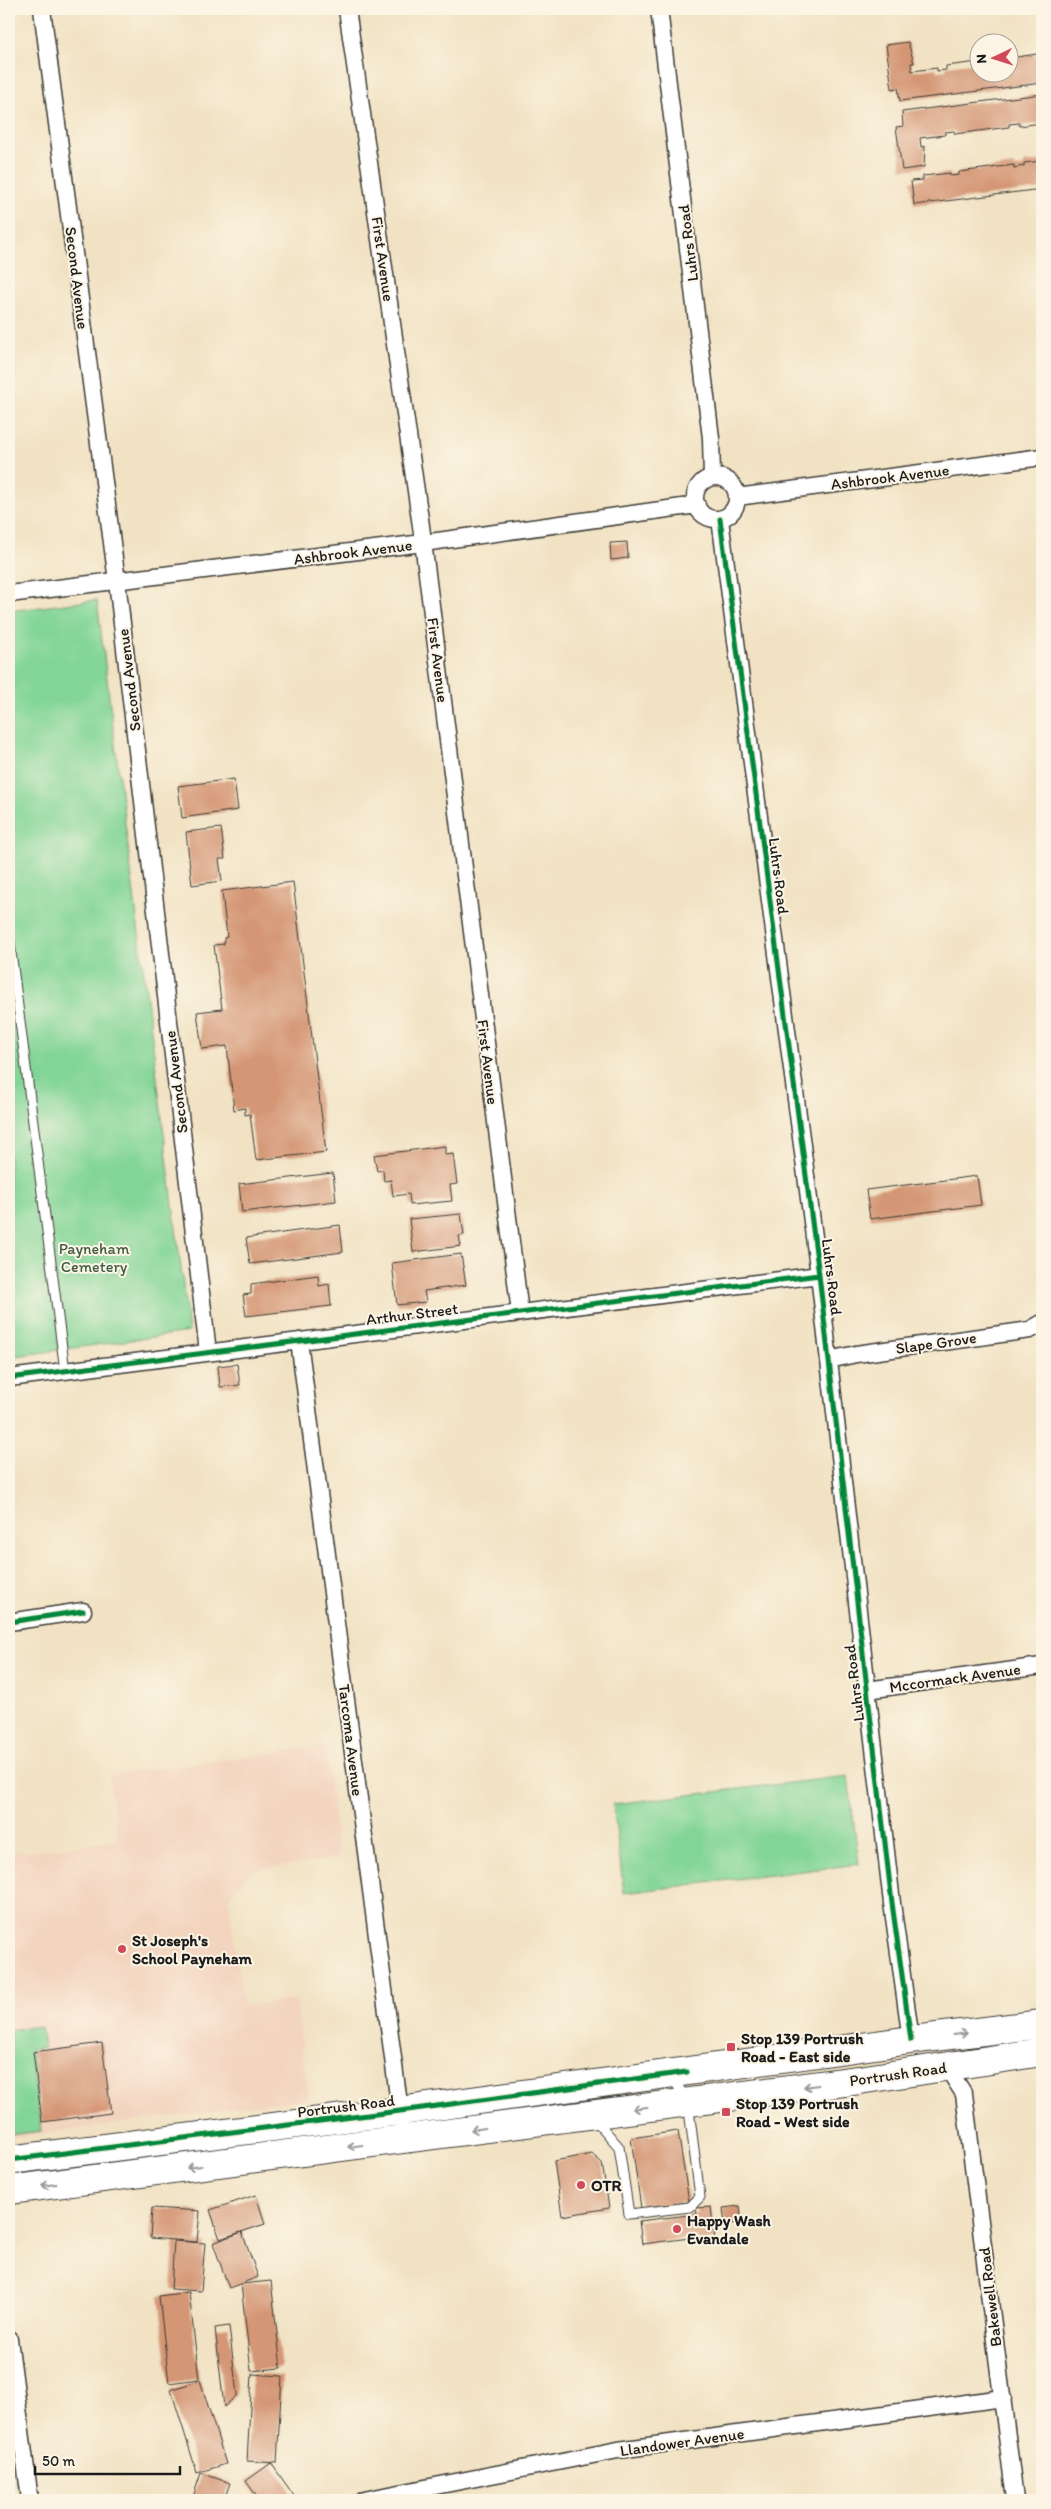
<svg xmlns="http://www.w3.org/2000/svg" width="1051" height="2509" font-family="Itim,sans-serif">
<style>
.built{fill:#f3d4bf}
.green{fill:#83d597;stroke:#50785a}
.building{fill:#d49675}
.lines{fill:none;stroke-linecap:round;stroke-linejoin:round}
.service-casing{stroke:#3c3a35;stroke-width:11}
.minor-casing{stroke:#3c3a35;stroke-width:19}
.trunk-casing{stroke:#3c3a35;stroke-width:30}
.service{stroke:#fff;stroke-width:9}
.minor{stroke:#fff;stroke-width:16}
.trunk{stroke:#fff;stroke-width:28}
.cycleway-casing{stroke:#fcf5e5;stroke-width:8}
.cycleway{stroke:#00873e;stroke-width:5}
.oneway{stroke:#999}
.poi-dot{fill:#d1495b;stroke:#fcf5e5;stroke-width:2}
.labels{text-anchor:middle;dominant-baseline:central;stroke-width:4;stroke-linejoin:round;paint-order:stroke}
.street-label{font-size:16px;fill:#1c1c1c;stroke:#fcf5e5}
.park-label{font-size:16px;fill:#405d47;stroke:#fcf5e5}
.poi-label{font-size:16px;font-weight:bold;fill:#1c1c1c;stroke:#fcf5e5;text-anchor:start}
</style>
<rect width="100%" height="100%" fill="#fcf5e5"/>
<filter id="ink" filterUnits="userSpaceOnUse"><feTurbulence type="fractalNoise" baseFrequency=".02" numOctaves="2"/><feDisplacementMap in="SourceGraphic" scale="10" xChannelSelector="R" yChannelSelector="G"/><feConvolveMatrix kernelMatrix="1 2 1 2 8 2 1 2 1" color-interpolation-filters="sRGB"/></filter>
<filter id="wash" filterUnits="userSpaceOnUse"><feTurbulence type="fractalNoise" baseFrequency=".0096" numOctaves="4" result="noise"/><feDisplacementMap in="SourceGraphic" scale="20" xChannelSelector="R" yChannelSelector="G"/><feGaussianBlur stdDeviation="1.12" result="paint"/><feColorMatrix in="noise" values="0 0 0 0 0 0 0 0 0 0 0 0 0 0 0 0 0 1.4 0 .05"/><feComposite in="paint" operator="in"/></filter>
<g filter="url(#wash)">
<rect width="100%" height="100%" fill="#f1e2c3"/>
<path class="built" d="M325,1746L339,1858L252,1870L228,1898L244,2006L296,2000L309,2098L9,2138V1852L22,1850L23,1853L118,1840L109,1775Z"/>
<path class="green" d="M97,600L189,1332L9,1357V611Z
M848,1776L859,1864L624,1893L613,1804Z
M41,2026L44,2048L31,2050L41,2131L9,2135V2030Z"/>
<g id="blocks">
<path class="building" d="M908,42L914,63H911L912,71L937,68V71L946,70V66L978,62V72H1008L1010,58L1037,54L1038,57H1042V83L900,101L898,88L892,89L886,45Z
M1042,94V123L1019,126V123L1009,124V127L955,134L954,131L945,132V135L920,138L921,147L925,146L924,167L902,170L896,127L903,126L902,112Z
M1042,161V189L914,205L911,181L923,180V176L950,173V176L959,175V172L1014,165V168L1024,166V163Z
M627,542L628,558L611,560L610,543Z
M234,779L238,810L182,818L178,786Z
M221,828L225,859H219L222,881L192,885L186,832Z
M293,882L326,1152L256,1160L250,1114L245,1115V1108L234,1110L227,1046L202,1049L197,1012L222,1009L214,945L224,944V938L227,937L222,891Z
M445,1146V1155L453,1154L457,1184L450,1185L452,1201L410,1205L409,1194L393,1196L391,1180L384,1181L383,1170L377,1171L374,1155Z
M333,1173L336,1201L242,1212L239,1184Z
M977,1176L981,1205L870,1219L866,1190Z
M461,1214L464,1235L459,1236L461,1246L413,1252L409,1219Z
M340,1225L343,1252L250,1264L246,1238Z
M461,1254L466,1285L424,1291L426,1302L397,1305L392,1263Z
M318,1275L319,1286L329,1284L331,1306L246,1316L243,1295L251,1294V1284Z
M237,1364L240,1385L220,1387L218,1366Z
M102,2043L111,2113L42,2122L33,2052Z
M678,2131L689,2202L641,2208L631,2138Z
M592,2154L602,2163L609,2208L562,2216L554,2161Z
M256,2195L265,2224L220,2239L210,2210Z
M740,2206L742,2223L725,2224L723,2208Z
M711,2207L715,2240L698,2242V2237L642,2244L639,2221L697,2214L696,2208Z
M152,2208L200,2211L197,2242L150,2238Z
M242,2232L258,2277L229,2288L213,2243Z
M174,2241L205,2243L201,2291L171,2289Z
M271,2281L281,2368L251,2371L241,2284Z
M189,2292L199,2379L169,2383L159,2296Z
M229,2326L237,2395L224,2407L215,2328Z
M252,2374L282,2376L277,2463L247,2461Z
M200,2380L226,2464L197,2473L171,2390Z
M271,2463L297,2500H259L246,2481Z
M201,2473L230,2483L224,2500H192Z"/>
</g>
</g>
<g filter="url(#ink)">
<use href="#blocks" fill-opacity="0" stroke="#3c3a35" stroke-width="1"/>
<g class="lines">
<defs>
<path id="service" d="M9,936L65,1371
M594,2118L619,2147L629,2214L690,2207L700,2197L688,2102L672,2077"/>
<path id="minor" d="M42,9L117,581L208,1352
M347,9L421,526L520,1313
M659,9L711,438L712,477
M695 498a21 21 0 1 1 42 0a21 21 0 1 1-42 0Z
M737,497L1042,457
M720,519L819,1275L892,1903L911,2040
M9,594L423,543L697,505
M299,1341L401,2119
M829,1360L856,1354L1030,1330L1042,1323
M9,1378L819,1275
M9,1622L83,1611
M867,1690L1042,1666
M945,2067L952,2075L964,2094L1015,2500
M9,2339L30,2500
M364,2500L618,2450L1003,2398"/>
<path id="trunk" d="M9,2160L400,2111L911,2040L1042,2024
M9,2190L859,2080L1042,2052"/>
</defs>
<use href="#service" class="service-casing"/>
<use href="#minor" class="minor-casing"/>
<use href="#trunk" class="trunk-casing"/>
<use href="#service" class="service"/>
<use href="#minor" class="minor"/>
<use href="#trunk" class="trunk"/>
<defs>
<path id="cycleway" d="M720,519L819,1275L892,1903L911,2040
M9,1378L819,1275
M9,1622L83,1611
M9,2160L400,2111L687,2072"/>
</defs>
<use href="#cycleway" class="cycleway-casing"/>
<use href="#cycleway" class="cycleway"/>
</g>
<defs><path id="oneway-shaft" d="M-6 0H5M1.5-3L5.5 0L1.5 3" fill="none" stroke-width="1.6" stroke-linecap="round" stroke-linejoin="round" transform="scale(1.25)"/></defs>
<g class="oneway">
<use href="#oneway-shaft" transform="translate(960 2034) rotate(-7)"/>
<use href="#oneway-shaft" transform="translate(811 2086) rotate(173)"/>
<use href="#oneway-shaft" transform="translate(640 2108) rotate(173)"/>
<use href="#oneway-shaft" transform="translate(478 2129) rotate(172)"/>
<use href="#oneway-shaft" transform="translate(355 2146) rotate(172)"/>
<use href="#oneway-shaft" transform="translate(194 2167) rotate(173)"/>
<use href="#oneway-shaft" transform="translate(49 2185) rotate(173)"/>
</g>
</g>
<g class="poi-dot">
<circle cx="122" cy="1949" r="5"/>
<rect x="726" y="2042" width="10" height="10" rx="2.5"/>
<rect x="721" y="2107" width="10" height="10" rx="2.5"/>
<circle cx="581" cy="2185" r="5"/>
<circle cx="677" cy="2229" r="5"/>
</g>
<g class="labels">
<g class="street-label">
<text transform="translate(688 243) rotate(-97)">Luhrs Road</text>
<text transform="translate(383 259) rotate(82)">First Avenue</text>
<text transform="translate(77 278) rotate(83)">Second Avenue</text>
<text transform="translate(890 477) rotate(-7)">Ashbrook Avenue</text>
<text transform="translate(353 552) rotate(-7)">Ashbrook Avenue</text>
<text transform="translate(438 660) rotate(83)">First Avenue</text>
<text transform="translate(129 680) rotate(-97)">Second Avenue</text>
<text transform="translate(779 876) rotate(83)">Luhrs Road</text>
<text transform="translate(488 1062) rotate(83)">First Avenue</text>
<text transform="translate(176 1082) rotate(-97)">Second Avenue</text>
<text transform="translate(832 1277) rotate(83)">Luhrs Road</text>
<text transform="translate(412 1314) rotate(-7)">Arthur Street</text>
<text transform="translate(936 1343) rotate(-8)">Slape Grove</text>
<text transform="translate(955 1678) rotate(-8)">Mccormack Avenue</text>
<text transform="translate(854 1683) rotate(-97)">Luhrs Road</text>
<text transform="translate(351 1740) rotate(83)">Tarcoma Avenue</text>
<text transform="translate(898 2074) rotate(-8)">Portrush Road</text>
<text transform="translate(346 2106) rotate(-7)">Portrush Road</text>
<text transform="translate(990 2297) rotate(-97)">Bakewell Road</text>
<text transform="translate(682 2442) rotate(-8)">Llandower Avenue</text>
</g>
<g class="park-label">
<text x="94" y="1248">Payneham<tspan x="94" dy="18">Cemetery</tspan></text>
</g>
<g class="poi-label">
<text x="132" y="1940">St Joseph's<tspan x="132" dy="18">School Payneham</tspan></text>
<text x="741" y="2038">Stop 139 Portrush<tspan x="741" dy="18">Road - East side</tspan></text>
<text x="736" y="2103">Stop 139 Portrush<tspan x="736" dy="18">Road - West side</tspan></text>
<text x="591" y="2185">OTR</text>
<text x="687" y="2220">Happy Wash<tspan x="687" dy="18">Evandale</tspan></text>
</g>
</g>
<rect width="1051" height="2509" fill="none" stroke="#fcf5e5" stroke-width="30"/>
<g transform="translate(994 58) rotate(266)"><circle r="24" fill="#fcf5e5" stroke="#a29e95"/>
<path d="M0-4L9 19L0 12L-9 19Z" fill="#d1495b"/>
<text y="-8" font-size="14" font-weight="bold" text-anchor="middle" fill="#1c1c1c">N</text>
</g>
<path d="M35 2466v8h145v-8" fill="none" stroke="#1c1c1c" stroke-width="2.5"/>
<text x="42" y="2466" font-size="15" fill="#1c1c1c" stroke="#fcf5e5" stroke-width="4" paint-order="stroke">50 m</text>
</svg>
